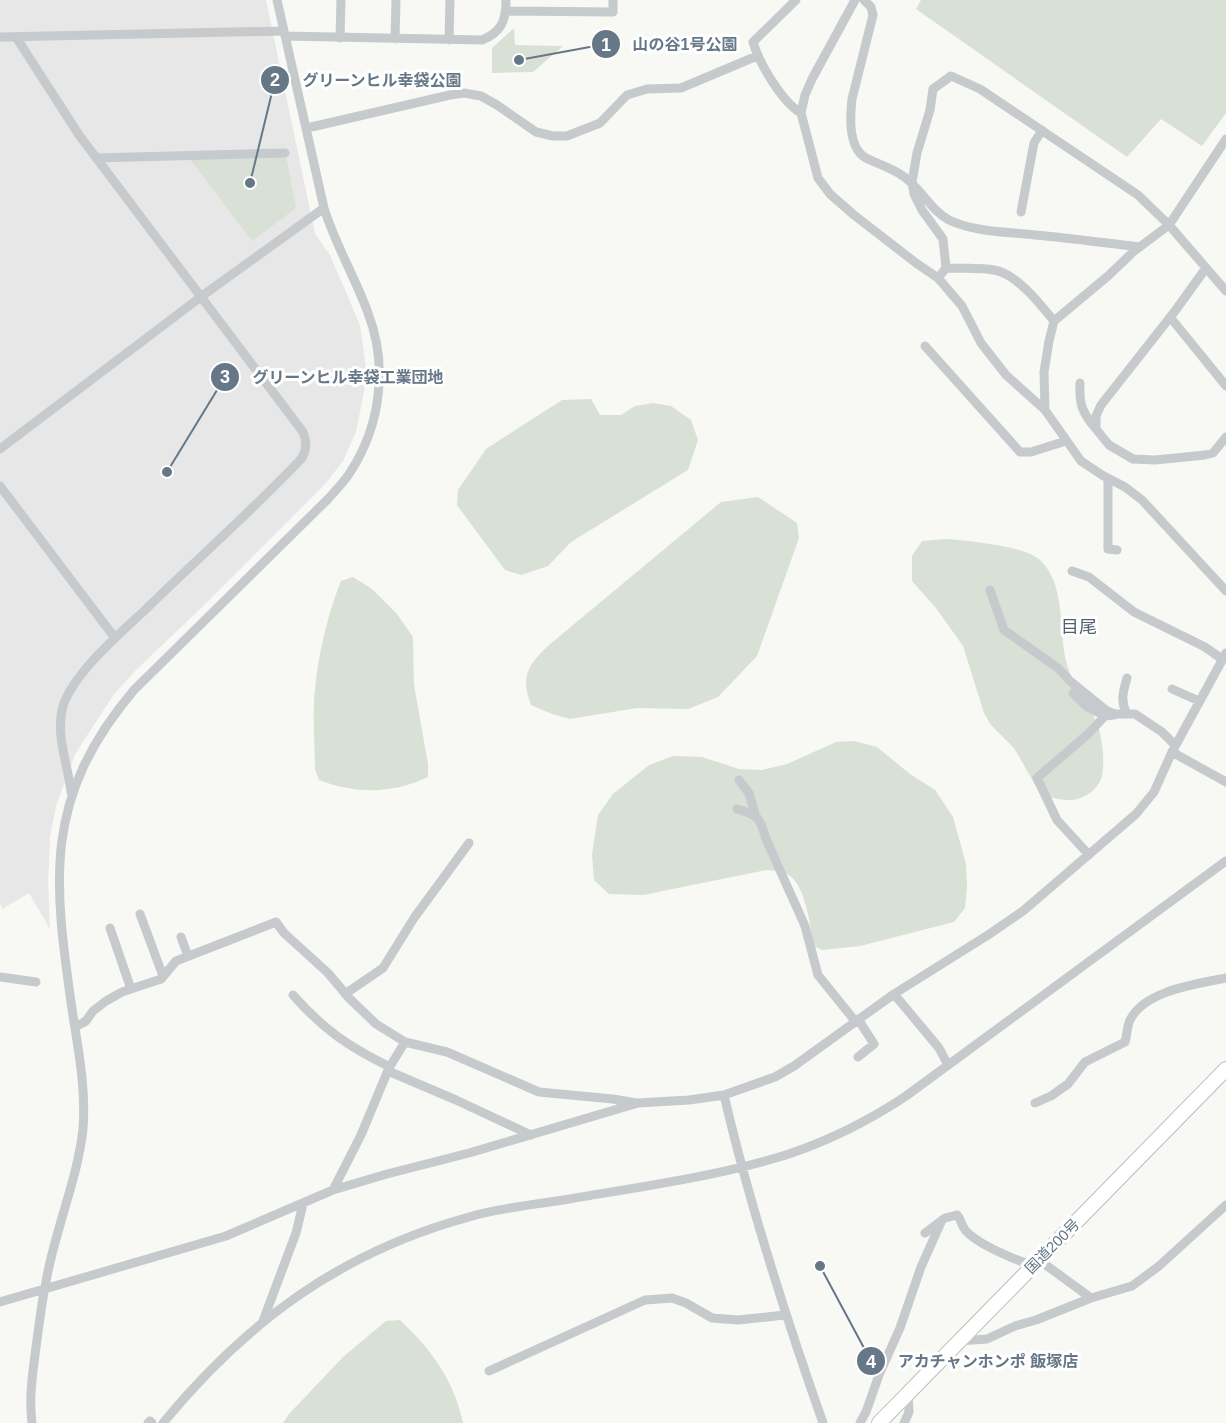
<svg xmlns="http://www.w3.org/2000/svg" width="1226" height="1423" font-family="Helvetica,'Noto Sans JP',sans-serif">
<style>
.built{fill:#e6e7e6}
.green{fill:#d9e0d6}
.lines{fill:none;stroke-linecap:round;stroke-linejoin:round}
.highway-casing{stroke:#b8bcbf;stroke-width:16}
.minor{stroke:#c6cacd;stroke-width:9}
.highway{stroke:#fff;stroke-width:14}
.labels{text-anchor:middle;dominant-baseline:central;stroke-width:6;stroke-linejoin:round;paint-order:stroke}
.street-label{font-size:15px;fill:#678;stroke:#fff}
.quarter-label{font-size:18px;fill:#54606c;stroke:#fff}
.leader{fill:none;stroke:#678;stroke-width:2}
.callout-dot{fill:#678;stroke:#fff;stroke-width:2}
.mark-label{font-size:18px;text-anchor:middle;font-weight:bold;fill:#fff}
.callout-label{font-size:16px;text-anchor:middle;font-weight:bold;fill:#678;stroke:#fff;stroke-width:6;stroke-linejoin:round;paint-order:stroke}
</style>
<rect width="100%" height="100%" fill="#f8f8f5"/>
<path class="built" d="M0,0H266L315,234L330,255L360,325L367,376L356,432L343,461L326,483L199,610L136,670L114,694L75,754L56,806L50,837L48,882L50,929L29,893L2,909L0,902Z"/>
<path class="green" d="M921,0H1226V113L1202,146L1161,119L1127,157L916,9Z
M514,28L515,45L563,46L533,72L492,73V48Z
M286,156L296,208L252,241L190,159Z
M591,399L600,415H621L635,406L653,403L671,406L691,420L698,440L688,470L571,542L548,566L521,575L505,570L457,505L458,490L486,449L562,400Z
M758,497L797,523L799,538L757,656L718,697L688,709L637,708L570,719L552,714L531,705C520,676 528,665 549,645L721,502Z
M947,539C968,541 1026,546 1040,560C1068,587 1057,634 1068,668C1074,687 1088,703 1096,721C1102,734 1106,765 1101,779C1097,790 1084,799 1072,800C1063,801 1050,797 1041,795L1014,748L991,725L984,713L963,646L936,608L912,581V556L922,541Z
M353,577L372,589L397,614L413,637L414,685L428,764V777C393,794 355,794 319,780L315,769C315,743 312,716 315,690C318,655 328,613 341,581Z
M854,741L877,747L910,774L935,790L953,817L966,864L967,887L965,908L954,922L860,946L822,950L814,946C810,926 806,887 789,875C783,871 774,871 767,870L643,895L609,894L594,880L592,854L598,815L613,794L649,765L673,756L702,757L739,769L762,770L787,764L836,742Z
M400,1320C431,1349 454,1380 463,1423H283L289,1414L343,1357L386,1321Z"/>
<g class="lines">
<defs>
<path id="highway" d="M879,1423L1226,1069"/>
</defs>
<use href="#highway" class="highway-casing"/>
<path class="minor" d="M796,0L753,42C759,63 782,102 801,113
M855,0L812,79L805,95L801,113L818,178L830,194L854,215L916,263L938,278L962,306L981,343L1006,375L1045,410L1081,461L1102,475L1125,487L1142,500L1226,591
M864,0L871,7L873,15L852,99C850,116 848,148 866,158C878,164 892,168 903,176C921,188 930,210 949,220C974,232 1007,232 1035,235C1070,238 1105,243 1140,247
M506,11L613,12V0
M285,36L482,40C502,32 506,20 506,0
M0,37L284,31
M16,37L79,135L303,432C307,441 307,449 302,458C252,511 197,559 145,610C119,634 74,673 63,706C55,735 68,764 71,792
M340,38L341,0
M395,39L396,0
M449,40L450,0
M307,128L450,95L464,93L481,96L497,105L536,132L553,136H567L600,123L627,95L647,89L681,88L757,56
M96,158L285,153
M1021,212L1034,143L1042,130
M946,268C962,269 979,267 994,270C1016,273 1041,305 1054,321
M1206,268L1175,311L1101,405L1096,416V429L1109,445L1133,459L1155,460L1205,455L1213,453L1226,437
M938,278L946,268L943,239L922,210L914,194L912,182L917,153L930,110L933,89L951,76L980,89L1138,195L1169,225L1226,291
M1170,317L1226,386
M925,346L1020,452H1031L1066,441
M1080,383C1079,405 1082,412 1096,429
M1045,410L1044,372L1049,341L1054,321L1108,276L1133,252L1169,225L1226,139
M0,449L202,296L324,208
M1108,478V549L1117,550
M0,486L115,638
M1072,571L1089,577L1134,612L1205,647L1222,659
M990,590L1004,630L1058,668L1070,681L1107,711L1115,714H1135L1162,732L1175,745
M1172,689L1199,701
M1073,693L1086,706L1105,716
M1127,714C1120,701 1123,692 1127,678
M1172,752L1226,782
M739,780L749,793L755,814
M737,809C758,815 760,817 766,839L805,926L818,975L855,1021
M1089,855L1057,820L1037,778L1089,733L1105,716L1114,715
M140,914L163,976
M110,928L131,989
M181,937L188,956
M0,977L36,982
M345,994L383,968L414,918L469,843
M894,994L939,1048L948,1065
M293,995C324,1030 349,1047 390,1067
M858,1019L874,1044L858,1057
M75,1027L86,1021L93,1011L106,1001L122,992L161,979L176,961L276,922L284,933L328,973L349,998L376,1024L405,1042L447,1052L539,1092L613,1099L636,1103
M388,1071L456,1100L531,1135
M724,1095C750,1207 785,1315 823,1423
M1035,1103L1051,1096L1068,1084L1085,1062L1125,1042C1127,1035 1127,1026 1130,1020C1145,990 1197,984 1226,978
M333,1190L361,1135L389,1068L405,1042
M925,1233L945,1218L957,1215C962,1220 961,1226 966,1231C979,1245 1014,1259 1033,1266
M1039,1260L1091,1298
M0,1302L226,1236L333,1190L387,1174L469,1153L638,1103L689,1100L724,1095L775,1077L794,1066L894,994L988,935L1023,911L1136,814L1154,792L1172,752L1226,653
M263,1321L296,1233L303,1204
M959,1341L987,1339L1015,1326L1036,1320L1091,1298L1132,1286L1159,1266L1226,1205
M489,1371L645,1300L672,1298L686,1303L712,1318L738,1320L785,1315
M32,1423C29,1400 32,1378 35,1355C40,1316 45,1277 56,1239C66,1202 79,1166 83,1129C86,1091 79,1053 73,1016C54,883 41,800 134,690L328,499C336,490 345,481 351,471C381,424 388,365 368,313C355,277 335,244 324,208L277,0
M148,1423L150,1421L152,1423
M163,1423C247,1321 341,1252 469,1217C499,1208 532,1205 563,1200C638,1187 716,1177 789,1154C830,1140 870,1120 906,1096L1226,861
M860,1423L866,1412L879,1375L900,1328L921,1267L942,1220
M904,1423L909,1412L908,1393"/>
<use href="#highway" class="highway"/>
</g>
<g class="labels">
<g class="street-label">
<text transform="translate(1052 1246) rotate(-45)">国道200号</text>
</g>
<g class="quarter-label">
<text x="1079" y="627">目尾</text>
</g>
</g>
<path class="leader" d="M519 60L606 44M250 183L275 80M167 472L225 377M820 1266L871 1361"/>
<g class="callout-dot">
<circle cx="519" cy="60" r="6"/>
<circle cx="250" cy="183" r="6"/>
<circle cx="167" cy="472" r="6"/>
<circle cx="820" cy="1266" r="6"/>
<circle cx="606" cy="44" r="15"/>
<circle cx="275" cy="80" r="15"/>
<circle cx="225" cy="377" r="15"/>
<circle cx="871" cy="1361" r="15"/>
</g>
<g class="mark-label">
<text x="606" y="51">1</text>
<text x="275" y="86">2</text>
<text x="225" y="383">3</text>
<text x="871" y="1368">4</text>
</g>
<g class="callout-label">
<text x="685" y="50">山の谷1号公園</text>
<text x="382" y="86">グリーンヒル幸袋公園</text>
<text x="348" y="383">グリーンヒル幸袋工業団地</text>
<text x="988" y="1367">アカチャンホンポ 飯塚店</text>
</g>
</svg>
